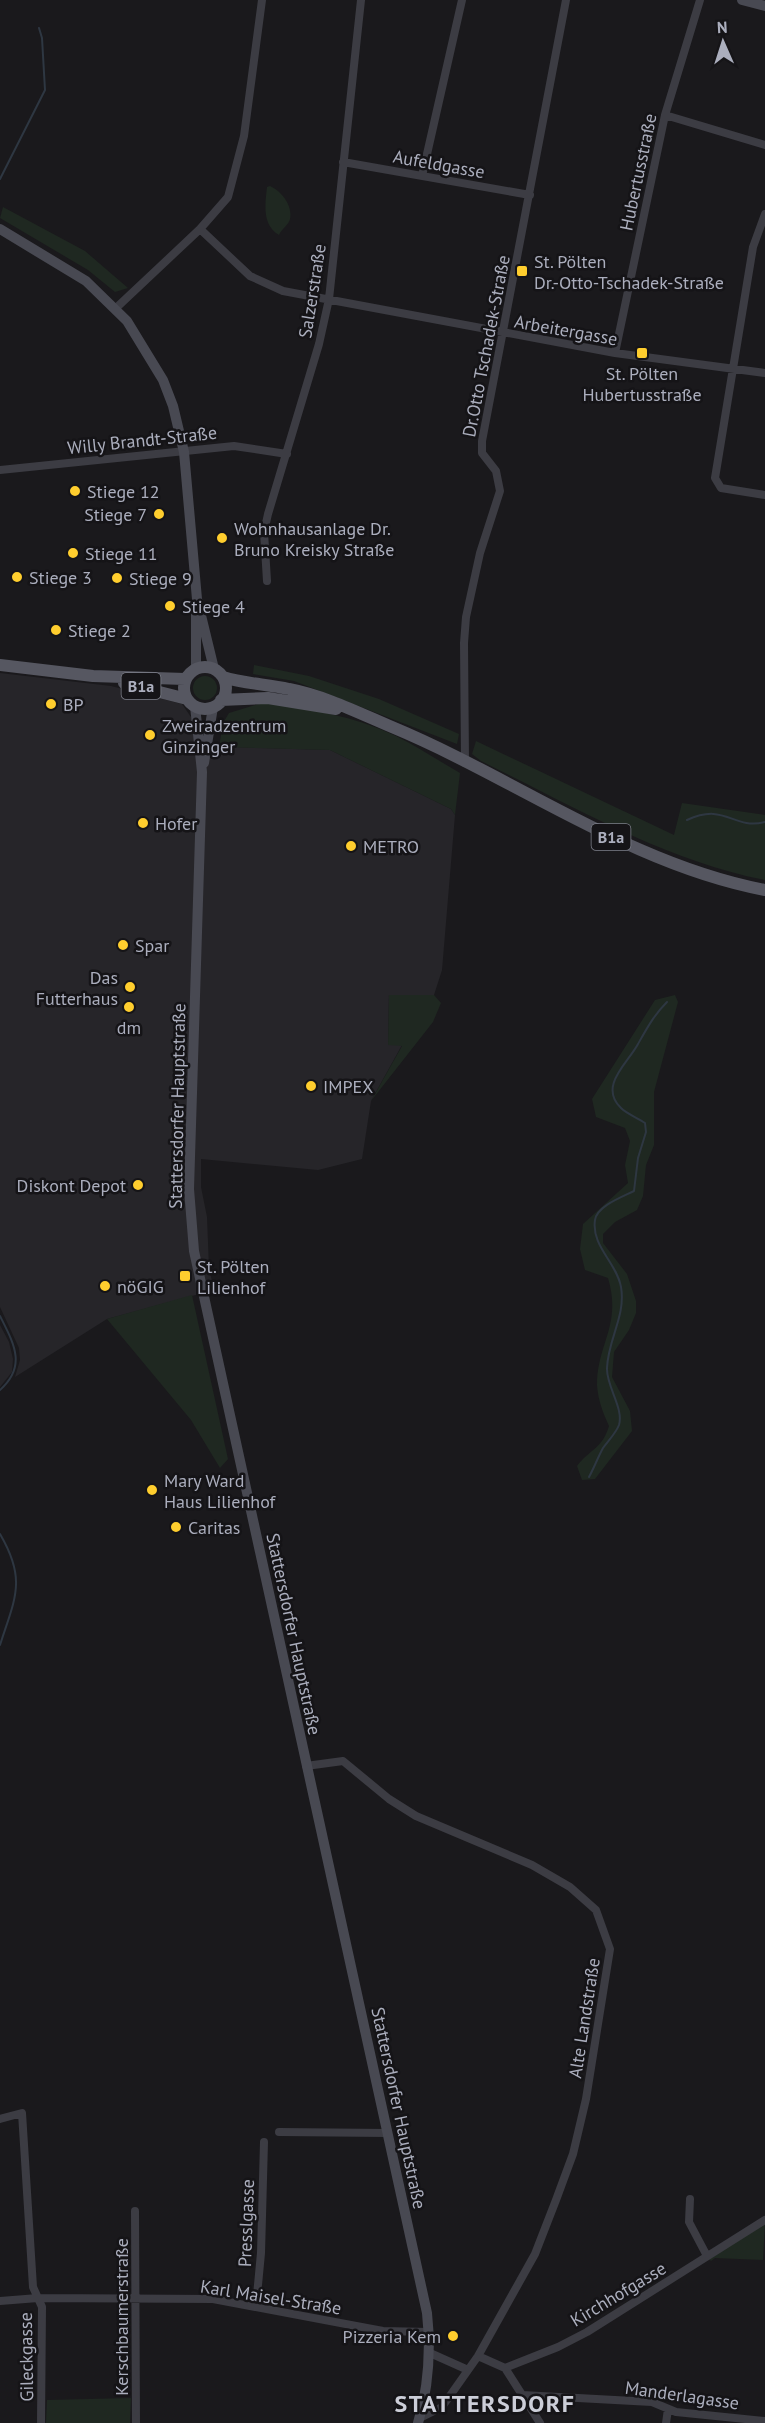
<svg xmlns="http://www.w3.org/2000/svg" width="765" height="2423" font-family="'PT Sans',sans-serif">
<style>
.built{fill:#262529}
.green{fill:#1f2821}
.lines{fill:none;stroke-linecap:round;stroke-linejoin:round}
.stream{stroke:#2e3742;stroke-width:2}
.street{stroke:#3c3c43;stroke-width:8}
.secondary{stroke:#484952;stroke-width:10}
.primary{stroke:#565761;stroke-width:12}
.poi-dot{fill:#ffce2e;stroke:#151417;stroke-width:2}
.labels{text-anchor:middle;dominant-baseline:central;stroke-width:5;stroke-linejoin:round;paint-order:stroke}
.shield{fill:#151417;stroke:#7e808b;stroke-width:1.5}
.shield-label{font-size:16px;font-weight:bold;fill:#abaebd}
.street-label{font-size:18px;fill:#abaebd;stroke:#151417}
.poi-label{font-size:18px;fill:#abaebd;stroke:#151417;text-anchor:start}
.district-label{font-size:24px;font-weight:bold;letter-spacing:1.5px;fill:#ccced8;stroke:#151417}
</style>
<rect width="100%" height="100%" fill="#1a191c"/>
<path class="built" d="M0,673L111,686L182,704L193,720L195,746L330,750L451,809L455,815L442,970L434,995H389L388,1045H402L371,1101L362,1159L318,1170L201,1159V1187L207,1217L209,1268L214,1290L107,1319L15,1377L20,1360L19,1348L0,1307Z
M0,1325L9,1342L13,1359L12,1372L0,1387Z"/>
<path class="green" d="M270,186C281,191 293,205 290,219C289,225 282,228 279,235C262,225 265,205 267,187Z
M3,207L85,251L128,288L115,292L88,270L0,218Z
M254,665L309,676L379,699L459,734L457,744L294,681L253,674Z
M193 688a12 12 0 1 1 24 0a12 12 0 1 1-24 0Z
M262,703C307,708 354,716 396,736C418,747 439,761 460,773L455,815L451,809L330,750L219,747L223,723L229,713Z
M476,741L674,835L682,803L765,815V880C664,860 573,806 481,761L472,754Z
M389,995H434L441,1003L433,1022L371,1101L402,1046L388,1045Z
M675,995L678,1002L654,1092V1145L646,1165L643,1196L637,1210L615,1222L603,1234V1243L627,1274L636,1301V1313L629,1330L614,1352L612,1377L630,1411L632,1431L595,1479L582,1480L577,1466C591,1448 602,1449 609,1426C603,1413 598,1400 597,1385C597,1344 622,1325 608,1278L585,1270L580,1249L583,1224L628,1183L625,1165L630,1141L625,1128L596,1117L592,1099L655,1000Z
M192,1295L228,1459L220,1468L191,1420L107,1319Z
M765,2222L763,2260L715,2258L711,2261L709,2259Z
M131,2398L130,2423H46L47,2400Z"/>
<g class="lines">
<path class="stream" d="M0,179L45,90L42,38L39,28
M687,820C726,802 732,830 765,822
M0,1316C14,1344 27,1366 0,1390
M589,1477C594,1468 598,1457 603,1448C608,1441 616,1433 619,1425C624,1408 606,1386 607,1368C608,1339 626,1316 621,1287C617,1263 591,1246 595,1220C597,1206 622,1197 634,1191L638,1158L646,1132L645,1123C638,1118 627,1114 621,1108C598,1086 628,1063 638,1044C647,1028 654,1015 667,1002
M0,1534C27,1580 15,1598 0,1645"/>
<path class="street" d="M665,115L765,145
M343,162L530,195
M422,176L462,0
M765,214L753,247L715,478L721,488L765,495
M200,229L250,276L283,291L615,353L765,373
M115,309L200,229L228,197L244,136L262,0
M615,353L665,115L700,0
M0,470L234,446L287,454
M267,581L264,532L268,514L319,344L329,299L361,0
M465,763L464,643L466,617L480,553L500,491L496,471L482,453V441L566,0
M306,1766L343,1761L389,1799L416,1816L532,1865L570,1887L596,1910L610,1949L586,2099L573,2154L556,2200L535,2254L478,2356L442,2407L420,2418
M0,2119L22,2113L33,2287L42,2307L41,2423
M279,2132L388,2133
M690,2199L689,2222L707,2256
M135,2211L136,2423
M0,2301L38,2298L213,2299L383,2331L429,2332
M256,2306L261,2253L264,2142
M430,2353L468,2370
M478,2356L505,2368L558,2347L587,2332L765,2220
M505,2368L540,2423
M522,2395L652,2402L676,2412L765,2421
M666,2423L668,2409"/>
<path class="secondary" d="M742,0L765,6
M0,229L86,281L127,321L163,380L173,406L184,452L197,599L214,669
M196,669V605
M195,706L202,772L189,1189L194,1251L427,2313C431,2351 429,2386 418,2423
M204,763L213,707"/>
<path class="primary" d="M0,665L93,676L185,679
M184 688a21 21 0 1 1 42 0a21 21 0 1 1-42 0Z
M223,677C245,684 267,684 289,689C325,696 359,713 392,727C517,779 629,864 765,890
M124,683L187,699
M221,700L268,698L336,709"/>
</g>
<g class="poi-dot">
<rect x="516" y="265" width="12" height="12" rx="3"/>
<rect x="636" y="347" width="12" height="12" rx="3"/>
<circle cx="75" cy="491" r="6"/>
<circle cx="159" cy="514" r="6"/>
<circle cx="222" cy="538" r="6"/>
<circle cx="73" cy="553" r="6"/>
<circle cx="17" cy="577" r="6"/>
<circle cx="117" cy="578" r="6"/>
<circle cx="170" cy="606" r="6"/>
<circle cx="56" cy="630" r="6"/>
<circle cx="51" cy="704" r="6"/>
<circle cx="150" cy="735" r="6"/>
<circle cx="143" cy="823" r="6"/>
<circle cx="351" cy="846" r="6"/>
<circle cx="123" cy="945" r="6"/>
<circle cx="130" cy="987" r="6"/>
<circle cx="129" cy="1007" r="6"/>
<circle cx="311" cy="1086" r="6"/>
<circle cx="138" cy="1185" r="6"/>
<rect x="179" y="1270" width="12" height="12" rx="3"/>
<circle cx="105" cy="1286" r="6"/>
<circle cx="152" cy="1490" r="6"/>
<circle cx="176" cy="1527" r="6"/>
<circle cx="453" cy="2336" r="6"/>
</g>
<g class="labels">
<g class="shield">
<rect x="121.5" y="673" width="39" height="26" rx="4.5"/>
<rect x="591.5" y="824" width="39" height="26" rx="4.5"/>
</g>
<g class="shield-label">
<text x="141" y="686">B1a</text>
<text x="611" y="837">B1a</text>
</g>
<g class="street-label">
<text transform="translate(439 164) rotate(10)">Aufeldgasse</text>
<text transform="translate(638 172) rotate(-78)">Hubertusstraße</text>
<text transform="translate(312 291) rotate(-81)">Salzerstraße</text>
<text transform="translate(566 330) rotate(10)">Arbeitergasse</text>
<text transform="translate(486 346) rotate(-79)">Dr.Otto Tschadek-Straße</text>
<text transform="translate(142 440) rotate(-6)">Willy Brandt-Straße</text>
<text transform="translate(177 1106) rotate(-89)">Stattersdorfer Hauptstraße</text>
<text transform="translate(294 1634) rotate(78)">Stattersdorfer Hauptstraße</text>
<text transform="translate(584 2018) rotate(-81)">Alte Landstraße</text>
<text transform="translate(399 2108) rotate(78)">Stattersdorfer Hauptstraße</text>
<text transform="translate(246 2223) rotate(-88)">Presslgasse</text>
<text transform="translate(618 2294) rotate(-31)">Kirchhofgasse</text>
<text transform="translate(271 2297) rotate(9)">Karl Maisel-Straße</text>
<text transform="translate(121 2317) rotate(-90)">Kerschbaumerstraße</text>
<text transform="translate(26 2357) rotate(-91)">Gileckgasse</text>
<text transform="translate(682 2395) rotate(8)">Manderlagasse</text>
</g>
<g class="poi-label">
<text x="534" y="261">St. Pölten<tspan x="534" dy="21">Dr.-Otto-Tschadek-Straße</tspan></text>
<text x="642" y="373" text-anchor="middle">St. Pölten<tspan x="642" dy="21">Hubertusstraße</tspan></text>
<text x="87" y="491">Stiege 12</text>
<text x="147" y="514" text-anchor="end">Stiege 7</text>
<text x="234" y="528">Wohnhausanlage Dr.<tspan x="234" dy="21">Bruno Kreisky Straße</tspan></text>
<text x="85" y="553">Stiege 11</text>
<text x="29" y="577">Stiege 3</text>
<text x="129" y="578">Stiege 9</text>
<text x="182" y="606">Stiege 4</text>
<text x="68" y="630">Stiege 2</text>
<text x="63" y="704">BP</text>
<text x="162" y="725">Zweiradzentrum<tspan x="162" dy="21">Ginzinger</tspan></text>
<text x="155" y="823">Hofer</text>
<text x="363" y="846">METRO</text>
<text x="135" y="945">Spar</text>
<text x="118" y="977" text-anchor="end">Das<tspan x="118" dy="21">Futterhaus</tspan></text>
<text x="129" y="1027" text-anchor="middle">dm</text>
<text x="323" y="1086">IMPEX</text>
<text x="126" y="1185" text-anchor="end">Diskont Depot</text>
<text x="197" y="1266">St. Pölten<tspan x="197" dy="21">Lilienhof</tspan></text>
<text x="117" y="1286">nöGIG</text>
<text x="164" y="1480">Mary Ward<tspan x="164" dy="21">Haus Lilienhof</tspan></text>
<text x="188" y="1527">Caritas</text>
<text x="441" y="2336" text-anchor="end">Pizzeria Kem</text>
</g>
<g class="district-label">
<text x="485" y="2403">STATTERSDORF</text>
</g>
</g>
<g transform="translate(723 42) rotate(357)" stroke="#151417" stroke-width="4.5" paint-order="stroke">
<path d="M0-4.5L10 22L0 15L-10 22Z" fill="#abaebd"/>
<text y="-9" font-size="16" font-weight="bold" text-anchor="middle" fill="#abaebd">N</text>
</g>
</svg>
